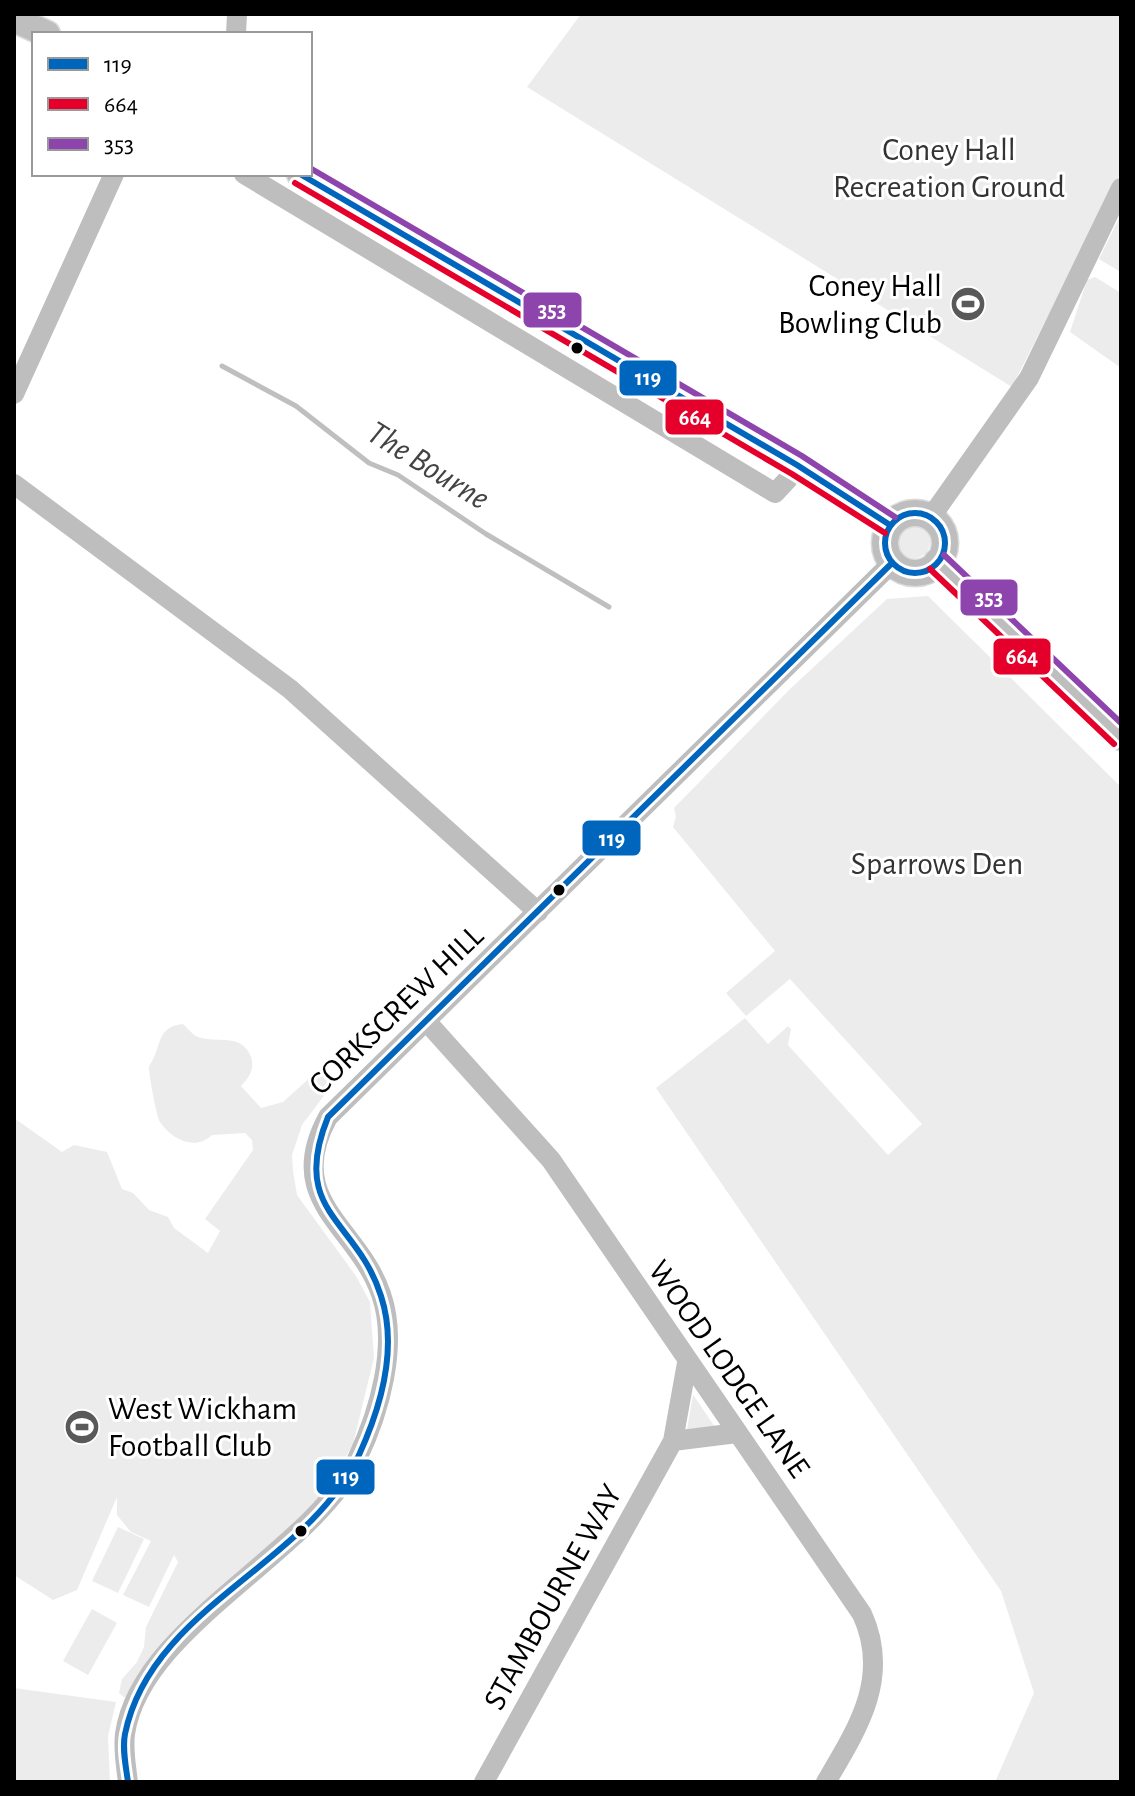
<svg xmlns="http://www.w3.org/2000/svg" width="1135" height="1796" font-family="'Alegreya Sans',sans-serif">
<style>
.green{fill:#ececec}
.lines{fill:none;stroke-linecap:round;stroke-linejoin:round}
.stream{stroke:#bfbfbf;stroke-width:5}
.major-casing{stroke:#dbdbdb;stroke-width:29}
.minor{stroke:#bebebe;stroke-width:20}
.major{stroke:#bebebe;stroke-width:26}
.bus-1-casing{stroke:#fff;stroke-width:12}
.bus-2-casing{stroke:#fff;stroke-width:12}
.bus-3-casing{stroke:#fff;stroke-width:12}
.bus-1{stroke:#0065bd;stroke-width:6}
.bus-2{stroke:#e4002b;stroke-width:6}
.bus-3{stroke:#8e44ad;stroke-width:6}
.bus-dot{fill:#000;stroke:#fff;stroke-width:3}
.labels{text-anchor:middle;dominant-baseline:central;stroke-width:6;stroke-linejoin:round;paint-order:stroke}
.park-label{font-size:32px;fill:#333;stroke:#fff}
.poi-label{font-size:32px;fill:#000;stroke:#fff;text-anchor:end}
.street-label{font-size:32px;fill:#000;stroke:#fff}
.water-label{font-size:34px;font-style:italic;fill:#444;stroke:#fff}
.line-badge{stroke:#fff;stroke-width:3}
.badge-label{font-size:22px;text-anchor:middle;font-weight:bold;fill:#fff}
</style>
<rect width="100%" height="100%" fill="#fff"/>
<path class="green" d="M581,14H1121V172L1012,387L527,87Z
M1121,214V268L1119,271L1099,259Z
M1095,277L1121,293V368L1070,332L1087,280Z
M898 542a16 16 0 1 1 32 0a16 16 0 1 1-32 0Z
M928,596L1121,787V1782H995L1034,1693L1001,1591L656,1088L745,1018L768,1044L788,1026L791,1029L788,1045L888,1155L922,1124L790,979L746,1016L726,993L775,951L673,827L676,817L674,808L789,690L887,599Z
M183,1024C187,1028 193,1035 198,1037C216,1044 242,1032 251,1057C255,1070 249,1077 241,1086L261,1108L283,1102L314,1074L325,1075L331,1080L332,1085L302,1125L292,1155L293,1171L297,1195L356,1276L370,1302L374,1358L353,1444L324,1495L125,1698L119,1693L122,1679L137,1662L144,1647L146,1627L178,1562L174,1555L149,1607L123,1595L151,1541L131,1532L117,1515V1497L77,1590L53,1600L14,1575V1118L62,1152L74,1145L107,1152L122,1189L133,1193L149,1210L168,1217L174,1228L208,1253L220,1231L205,1219L253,1150L252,1140L245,1133L212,1135C195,1151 172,1140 160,1122C157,1119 148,1071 149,1066C162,1050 155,1026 183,1024Z
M693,1395L694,1396L715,1427L687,1429Z
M118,1527L144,1539L118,1593L92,1581Z
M92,1609L117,1623L88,1675L63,1661Z
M14,1688L116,1702L108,1736L110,1782H14Z"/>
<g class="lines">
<path class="stream" d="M222,366L296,406L369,463L398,475L486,534L609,607"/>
<defs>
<path id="major" d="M14,19L47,34
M300,174L797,465L890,525
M885 543a30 30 0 1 1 60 0a30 30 0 1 1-60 0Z
M937,562L1121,737"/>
</defs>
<use href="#major" class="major-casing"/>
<path class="minor" d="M236,34L237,14
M244,174L775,493L788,479
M14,394L114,174
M14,484L290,689L538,912
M931,517L1029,378L1121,188
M427,1022L551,1160L862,1614C891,1677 858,1728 826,1782
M673,1441L737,1433
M128,1782C126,1766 123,1750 125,1734C140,1627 311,1554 357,1459C379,1413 399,1345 381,1294C358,1226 282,1201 328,1117L892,563
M484,1782L673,1441L687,1363"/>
<use href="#major" class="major"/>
<defs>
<path id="bus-1" d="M300,174L797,465L890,525
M885 543a30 30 0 1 1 60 0a30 30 0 1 1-60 0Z
M128,1782C126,1767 122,1749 125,1734C151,1607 307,1566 359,1455C381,1407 398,1348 381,1296C357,1219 289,1213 328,1117L892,563"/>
<path id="bus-2" d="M295,183L792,474L885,533
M930,569L1114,744"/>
<path id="bus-3" d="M310,168L802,456L895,517
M944,555L1121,723"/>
</defs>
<use href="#bus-1" class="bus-1-casing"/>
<use href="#bus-2" class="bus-2-casing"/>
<use href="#bus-3" class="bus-3-casing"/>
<use href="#bus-1" class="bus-1"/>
<use href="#bus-2" class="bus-2"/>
<use href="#bus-3" class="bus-3"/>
</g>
<defs>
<symbol id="stadium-disc" viewBox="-11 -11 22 22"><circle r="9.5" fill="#595959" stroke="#fff"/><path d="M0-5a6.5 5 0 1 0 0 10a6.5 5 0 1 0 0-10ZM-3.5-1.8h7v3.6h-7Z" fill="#fff"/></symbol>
</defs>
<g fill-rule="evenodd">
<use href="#stadium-disc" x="948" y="284" width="40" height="40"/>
<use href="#stadium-disc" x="62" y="1407" width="40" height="40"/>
</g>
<g class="bus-dot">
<circle cx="577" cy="348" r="7"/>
<circle cx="559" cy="890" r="7"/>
<circle cx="301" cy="1531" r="7"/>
</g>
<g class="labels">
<g class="park-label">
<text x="949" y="150">Coney Hall<tspan x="949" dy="37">Recreation Ground</tspan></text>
<text x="937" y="864">Sparrows Den</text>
</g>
<g class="poi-label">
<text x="942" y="286">Coney Hall<tspan x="942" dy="37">Bowling Club</tspan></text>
<text x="108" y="1409" text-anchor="start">West Wickham<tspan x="108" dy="37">Football Club</tspan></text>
</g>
<g class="street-label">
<text transform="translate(396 1010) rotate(-44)">CORKSCREW HILL</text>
<text transform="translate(729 1369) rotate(55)">WOOD LODGE LANE</text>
<text transform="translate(553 1597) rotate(-61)">STAMBOURNE WAY</text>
</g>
<g class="water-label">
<text transform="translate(428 466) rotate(32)">The Bourne</text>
</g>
</g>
<g class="line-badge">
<rect x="522" y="291" width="61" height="38" rx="8" fill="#8e44ad"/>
<rect x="618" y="359" width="60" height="38" rx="8" fill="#0065bd"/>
<rect x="664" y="398" width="61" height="38" rx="8" fill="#e4002b"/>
<rect x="959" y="578" width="60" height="39" rx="8" fill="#8e44ad"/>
<rect x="992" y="637" width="60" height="39" rx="8" fill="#e4002b"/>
<rect x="581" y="819" width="61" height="38" rx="8" fill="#0065bd"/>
<rect x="315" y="1458" width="61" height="38" rx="8" fill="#0065bd"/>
</g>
<g class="badge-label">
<text x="552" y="317">353</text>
<text x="648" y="385">119</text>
<text x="695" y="425">664</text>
<text x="989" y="605">353</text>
<text x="1022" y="664">664</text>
<text x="612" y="846">119</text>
<text x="346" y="1484">119</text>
</g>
<rect width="1135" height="1796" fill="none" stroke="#000000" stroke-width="32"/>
<rect x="32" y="32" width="280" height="144" fill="#ffffff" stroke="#999999" stroke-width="2"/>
<rect x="48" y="58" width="40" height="12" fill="#0065bd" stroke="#999999" stroke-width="2"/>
<text x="104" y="72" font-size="24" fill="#000000">119</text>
<rect x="48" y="98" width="40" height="12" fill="#e4002b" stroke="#999999" stroke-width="2"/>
<text x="104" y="112" font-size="24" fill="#000000">664</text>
<rect x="48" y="138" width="40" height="12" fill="#8e44ad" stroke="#999999" stroke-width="2"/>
<text x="104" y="152" font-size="24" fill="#000000">353</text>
</svg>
